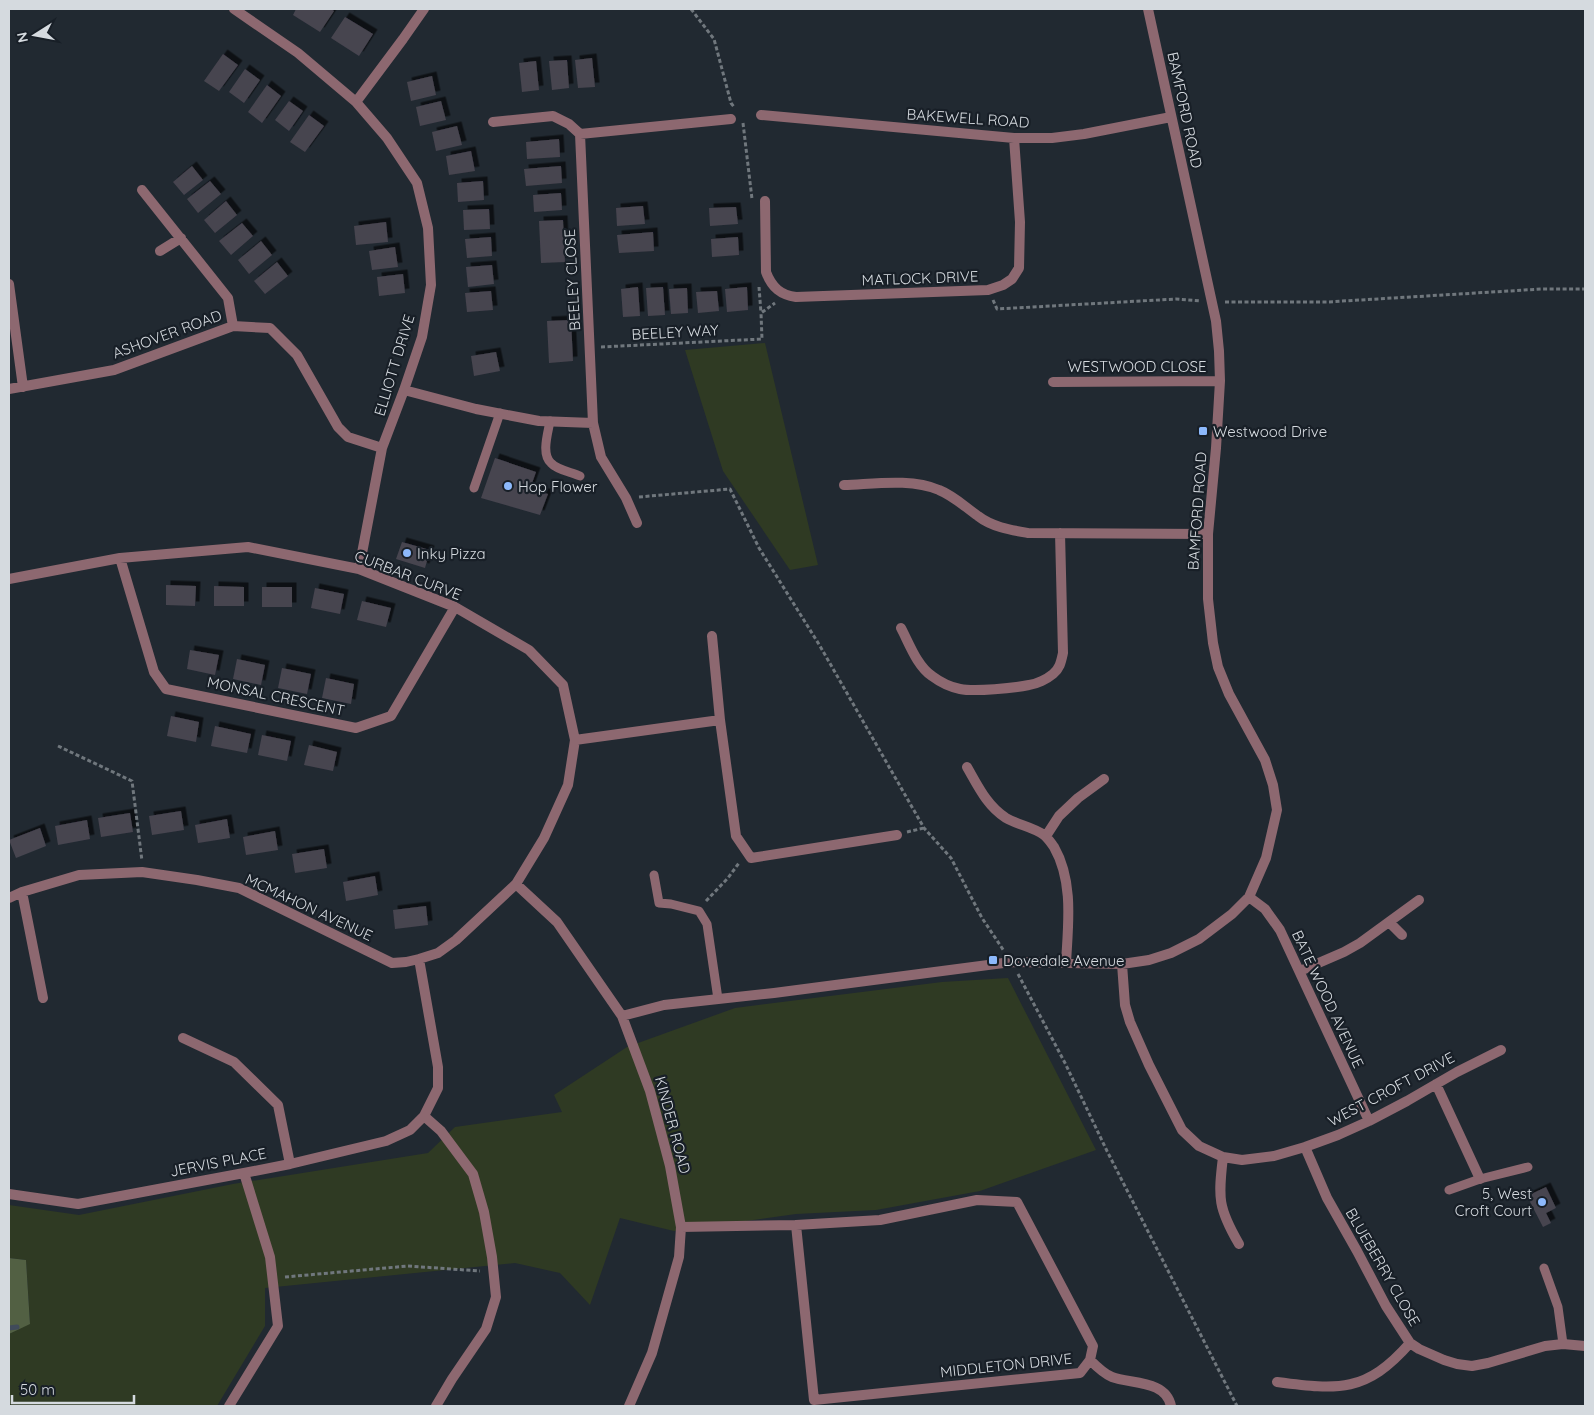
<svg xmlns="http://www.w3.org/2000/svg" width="1594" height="1415" font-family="Quicksand,sans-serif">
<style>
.green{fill:#2f3a23}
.forest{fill:#526043}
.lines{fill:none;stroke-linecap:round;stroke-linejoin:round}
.stream{stroke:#404b5a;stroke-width:5}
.building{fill:#47444f;filter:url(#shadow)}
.path{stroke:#70777d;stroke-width:3;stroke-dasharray:4 2.5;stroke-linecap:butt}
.service{stroke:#8d6870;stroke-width:9}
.minor{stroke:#8d6870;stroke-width:10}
.poi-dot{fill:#8db9fc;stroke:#181f27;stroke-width:2}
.labels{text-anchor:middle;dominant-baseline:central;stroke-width:4.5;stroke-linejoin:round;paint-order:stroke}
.street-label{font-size:15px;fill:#d5dadf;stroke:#181f27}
.poi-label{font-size:15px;fill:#d5dadf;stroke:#181f27;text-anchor:start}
</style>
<defs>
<filter id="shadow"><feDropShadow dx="4.5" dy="-4.5" stdDeviation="0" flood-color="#0009"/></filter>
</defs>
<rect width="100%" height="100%" fill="#212931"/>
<path class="green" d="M765,343L818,565L790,570L723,471L685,350Z
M1008,978L1096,1150L980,1191L876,1210L796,1214L674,1231L620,1218L590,1305L560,1273L515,1263L265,1288V1326L217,1406H9V1334L30,1323L26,1260L9,1258V1205L79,1215L233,1184L428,1153L455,1127L562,1112L554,1095L627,1047L735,1008L942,982Z"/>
<path class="forest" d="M9,1258L26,1260L30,1324L9,1334Z"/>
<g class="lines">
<path class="stream" d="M9,1328L17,1327"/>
</g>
<path class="building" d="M296,9H331L334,11L320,32L293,15Z
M345,17L373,34L359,56L331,38Z
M223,54L238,65L219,91L204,81Z
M592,58L595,87L578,88L575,60Z
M567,60L569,88L552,90L549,61Z
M536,61L539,90L522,92L519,63Z
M245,69L260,80L244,103L229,92Z
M432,76L436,95L411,101L407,82Z
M267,85L281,96L262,123L248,112Z
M289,101L303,111L289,131L275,120Z
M441,101L446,120L420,126L416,107Z
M309,115L324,126L305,152L290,142Z
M457,126L462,145L436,151L432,132Z
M559,139L560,157L527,159L526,142Z
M471,151L475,171L449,175L446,156Z
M192,166L203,180L184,195L173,182Z
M561,166L562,183L526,186L524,169Z
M210,181L221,194L198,213L187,199Z
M483,181L484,200L458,202L457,183Z
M561,193L562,210L534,212L533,195Z
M226,201L237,215L215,233L204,220Z
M643,206L645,224L617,226L616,208Z
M736,207L738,224L710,226L709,208Z
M489,209L490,229L464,230L463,210Z
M563,220L565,262L541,263L539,221Z
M386,222L388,242L356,245L354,226Z
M242,223L253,236L231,255L219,241Z
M653,232L654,251L619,253L617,235Z
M491,237L492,256L467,258L465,239Z
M738,237L739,255L712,257L711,239Z
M261,241L272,255L249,274L238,260Z
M395,247L398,267L372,270L369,251Z
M277,262L288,276L265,294L254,281Z
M492,265L494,284L468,287L466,267Z
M403,274L405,293L379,296L377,277Z
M638,287L640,316L623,317L621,289Z
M663,287L665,315L648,316L646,288Z
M747,287L748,310L727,312L725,289Z
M687,288L688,313L671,314L669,289Z
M491,291L493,310L467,312L465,293Z
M717,291L719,311L698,313L696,292Z
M571,320L573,361L549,363L547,321Z
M496,352L500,371L474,376L471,356Z
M495,458L536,472L530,489L548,494L540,515L481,498Z
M402,542L430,550L425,568L396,559Z
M166,585L196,586L195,606L166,605Z
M214,586L244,587V606H214Z
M262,587H292V607H262Z
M315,588L344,594L340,614L311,608Z
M362,601L391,608L386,627L357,620Z
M190,650L219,655L215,675L187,669Z
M237,659L265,665L261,685L233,679Z
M282,668L311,674L307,694L278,688Z
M326,678L354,684L351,704L322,698Z
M171,716L199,722L196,742L167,736Z
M215,726L251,734L247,753L211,746Z
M262,735L291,741L287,761L258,755Z
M309,745L337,752L333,771L304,765Z
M181,811L184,830L152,835L149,816Z
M130,813L133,832L101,837L98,818Z
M227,819L230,838L198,843L195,825Z
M87,820L90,839L58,845L55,826Z
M40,828L46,846L16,858L9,840Z
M275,831L278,850L246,855L243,837Z
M324,849L327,868L295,873L292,854Z
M375,876L378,895L346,901L343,882Z
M426,906L428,925L395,929L393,910Z
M1546,1187L1556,1208L1546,1213L1551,1223L1543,1227L1527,1196Z"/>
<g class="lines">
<path class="path" d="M691,9L714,39L731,103L734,107
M743,123L752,199
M759,287L761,313
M993,300L997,309L1176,299L1201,301
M1225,302H1327L1542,289H1585
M601,347L762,339L761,313L775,303
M639,497L730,489L759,548L820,646L924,828L951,858L982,918L1004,951
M58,746L132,781L142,861
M907,832L924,828
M706,901L728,878L739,863
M1018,974L1065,1063L1107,1151L1237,1406
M285,1277L408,1266L480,1271"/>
<path class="service" d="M550,421C548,433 541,454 551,463C557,470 571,472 580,476
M474,488L500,413
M654,875L659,903L671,904L699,911L707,924L718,999
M1449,1190L1480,1179L1528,1167
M1544,1268L1558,1307L1563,1344"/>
<path class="minor" d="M234,9L298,53L356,102L387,138L417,183L428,228L431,285L422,337L404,390L382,448L359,569
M356,102L403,39L424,9
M761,115L1014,138H1052L1084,134L1171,117
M493,122L553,116L569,124L580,134L593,423L601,457L626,498L637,523
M580,134L731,119
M142,190L228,298L233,326
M765,201L766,272C772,288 781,295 796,297L988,290L1003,285L1012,279L1019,268L1020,222L1014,138
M160,251L181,238
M9,284L23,387
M1053,382L1220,381
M9,389L114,370L233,326L270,328L297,355L338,427L348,437L382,448
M404,390L476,409L539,421L593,423
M844,485C874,484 911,478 939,490C954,496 965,507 978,516C992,527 1011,530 1028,533L1208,534
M120,558L154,672L166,689L356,728L391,716L455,607
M9,579L120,558L248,547L359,569L455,607L529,650L563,685L575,740L568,785L544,838L516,884L456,940L438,953L419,959L406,962L392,963L239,888L197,880L142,872L79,875L22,892L9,898
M901,628C909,643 917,666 932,676C940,682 950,687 960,689C975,692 1014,688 1029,685C1037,684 1047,679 1053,674C1060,668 1061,662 1063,653L1060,533
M712,636L720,720L736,836L751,858L897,835
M575,740L720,720
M967,767C978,786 987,806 1006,818C1018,825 1033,827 1044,835C1048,838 1051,843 1054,847C1074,882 1068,925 1066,963
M1046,836L1059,816L1078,798L1104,779
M516,884L557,922L622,1016L650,1091L670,1166L681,1227L679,1257L652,1353L629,1406
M22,892L43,998
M1249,897L1265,909L1280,930L1369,1121
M1389,922L1402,935
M1122,964L1125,1005L1130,1022L1149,1065L1182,1130L1199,1146L1223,1157L1242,1160L1274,1156L1305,1147L1338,1135L1369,1121L1407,1101L1457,1072L1501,1050
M1300,971L1344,952L1360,943L1419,900
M622,1016L664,1005L774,993L1011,962L1122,964L1149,960L1171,953L1199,939L1232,914L1249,897L1266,858L1277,810L1273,785L1265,760L1229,694L1218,667L1213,643L1208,599V534L1216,448L1220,381L1219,351L1216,321L1148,9
M183,1038L234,1062L278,1105L290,1164
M1436,1084L1480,1179
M424,1116L441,1131L473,1174L484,1212L492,1257L496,1297L486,1329L452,1379L436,1406
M1305,1147L1327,1198L1357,1251L1386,1306L1410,1343L1419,1349L1444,1360L1457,1364L1472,1366L1488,1363L1545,1346L1563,1344L1585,1346
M1223,1157C1218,1198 1218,1208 1239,1244
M9,1194L78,1204L244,1173L290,1164L386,1141L410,1130L424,1116L438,1088V1067L419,959
M681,1227L796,1225L880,1220L977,1200L1017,1202L1093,1346L1090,1360L1080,1373L814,1400L796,1225
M1090,1360C1096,1366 1104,1374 1112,1377C1131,1384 1166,1380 1171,1406
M1277,1382C1339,1390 1366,1393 1410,1343
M229,1406L278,1326L270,1257L244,1173"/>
</g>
<g class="poi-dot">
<rect x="1198" y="426" width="10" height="10" rx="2.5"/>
<circle cx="508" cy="486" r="5"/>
<circle cx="407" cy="553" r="5"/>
<rect x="988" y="955" width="10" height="10" rx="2.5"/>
<circle cx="1542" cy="1202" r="5"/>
</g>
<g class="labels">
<g class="street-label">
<text transform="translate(1185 110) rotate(78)">BAMFORD ROAD</text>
<text transform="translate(968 118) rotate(4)">BAKEWELL ROAD</text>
<text transform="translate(920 278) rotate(-2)">MATLOCK DRIVE</text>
<text transform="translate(572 280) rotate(-93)">BEELEY CLOSE</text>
<text transform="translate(675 332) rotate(-3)">BEELEY WAY</text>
<text transform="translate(167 334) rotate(-20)">ASHOVER ROAD</text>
<text transform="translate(394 365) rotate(-73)">ELLIOTT DRIVE</text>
<text x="1137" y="366">WESTWOOD CLOSE</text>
<text transform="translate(1197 511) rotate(-86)">BAMFORD ROAD</text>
<text transform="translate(408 575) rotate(21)">CURBAR CURVE</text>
<text transform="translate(276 696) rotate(12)">MONSAL CRESCENT</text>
<text transform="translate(309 907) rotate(25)">MCMAHON AVENUE</text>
<text transform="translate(1328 999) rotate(65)">BATE WOOD AVENUE</text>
<text transform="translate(1391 1089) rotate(-28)">WEST CROFT DRIVE</text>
<text transform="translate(673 1125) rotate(75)">KINDER ROAD</text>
<text transform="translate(218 1162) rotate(-11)">JERVIS PLACE</text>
<text transform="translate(1383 1267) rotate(60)">BLUEBERRY CLOSE</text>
<text transform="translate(1006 1365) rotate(-6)">MIDDLETON DRIVE</text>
</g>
<g class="poi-label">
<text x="1213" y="431">Westwood Drive</text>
<text x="518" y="486">Hop Flower</text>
<text x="417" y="553">Inky Pizza</text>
<text x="1003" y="960">Dovedale Avenue</text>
<text x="1532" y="1193" text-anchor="end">5, West<tspan x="1532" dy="17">Croft Court</tspan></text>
</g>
</g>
<rect width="1594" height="1415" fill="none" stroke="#d5dadf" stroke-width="20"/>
<g transform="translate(35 35) rotate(259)" stroke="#181f27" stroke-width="4" paint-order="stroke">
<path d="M0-4L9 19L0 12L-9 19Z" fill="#d5dadf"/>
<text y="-8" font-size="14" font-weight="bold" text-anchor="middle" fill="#d5dadf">N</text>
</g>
<path d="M12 1395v8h122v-8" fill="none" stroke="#d5dadf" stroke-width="2.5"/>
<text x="20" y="1395" font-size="15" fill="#d5dadf" stroke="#181f27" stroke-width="4" paint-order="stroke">50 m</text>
</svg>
